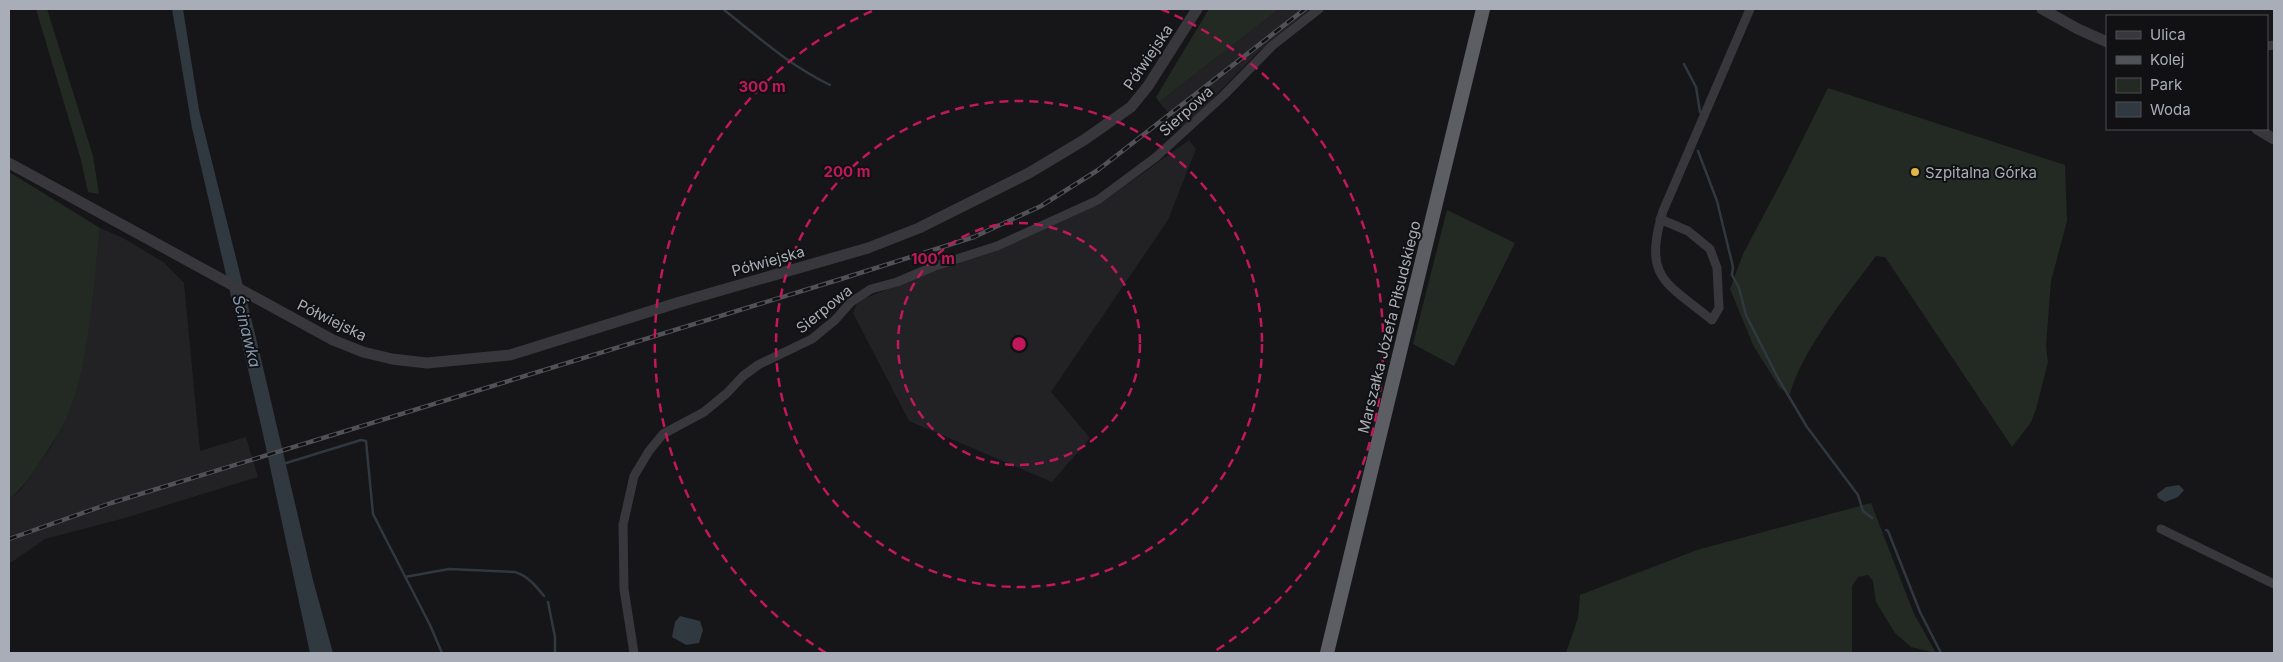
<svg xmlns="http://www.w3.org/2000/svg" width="2283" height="662" font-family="Inter,sans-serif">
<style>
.built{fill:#222225}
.green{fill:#232a24}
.water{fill:#303840}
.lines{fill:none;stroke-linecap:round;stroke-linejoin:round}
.stream{stroke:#303840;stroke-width:2.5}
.minor{stroke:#38383c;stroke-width:9}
.tertiary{stroke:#38383c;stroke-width:11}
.trunk{stroke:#5c5e64;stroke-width:14}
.rail-casing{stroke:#515257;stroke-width:4.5}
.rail{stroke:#111113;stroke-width:2.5;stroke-dasharray:8;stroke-linecap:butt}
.ring{fill:none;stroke:#c2185b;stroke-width:2.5;stroke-dasharray:9 6}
.poi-dot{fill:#e1b745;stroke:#111113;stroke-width:2}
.labels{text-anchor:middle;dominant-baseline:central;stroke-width:4;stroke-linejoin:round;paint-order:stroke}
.street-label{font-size:15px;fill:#a9adb7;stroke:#111113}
.poi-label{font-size:15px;fill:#a9adb7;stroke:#111113;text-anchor:start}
.water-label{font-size:16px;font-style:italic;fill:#8498ae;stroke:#111113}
.centre{fill:#c2185b;stroke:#111113;stroke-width:2.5}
.ring-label{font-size:15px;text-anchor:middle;font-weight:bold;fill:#c2185b;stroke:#111113;stroke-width:4;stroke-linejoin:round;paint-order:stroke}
</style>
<rect width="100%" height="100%" fill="#161618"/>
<path class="built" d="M1279,9H1314L1257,53L1183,129L1159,102Z
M1189,140L1196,149L1168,220L1051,392L1090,438L1052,482L909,421L853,313L858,301L1100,204Z
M100,228L125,239L163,262L184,283L200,451L246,437L258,477L125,518L45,539L9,564V500L21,489L52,445L70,408L79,380L87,334Z"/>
<path class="green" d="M36,9H47L93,156L99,194L88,192L81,160Z
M1209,9H1279L1159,102L1156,97Z
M1828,88L2065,165L2067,221L2051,281L2046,346L2048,362L2036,409L2031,422L2012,447L1885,257L1876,256C1848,293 1802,350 1790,394L1780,388L1754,347L1730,289L1743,254L1784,177Z
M9,172L100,228C93,282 90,360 70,409C62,429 50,447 38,465C29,478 21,489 9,500Z
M1447,210L1515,243L1454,366L1413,344Z
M1871,503L1914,614L1936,653L1911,647L1895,633L1876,602L1873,581L1868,575L1858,577L1852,586V653H1566L1578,618L1580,595L1697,550Z"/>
<path class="water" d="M172,9H183L199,110L258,346L313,580L333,653H310L263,434L192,128Z
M2179,485L2184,490L2178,497L2165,502L2158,498L2157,494L2166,487Z
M680,616L700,621L703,630L699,643L686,645L672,637L675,622Z"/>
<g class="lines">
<path class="stream" d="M723,9C758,37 789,65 830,85
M1684,64L1696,87L1700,112
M1698,151L1717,201L1733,267L1732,275L1739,288L1746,315L1778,378L1807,427L1858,495L1863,511L1872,518
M283,464L361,440L366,441L373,514L430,625L442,653
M1886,530L1888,531L1920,612L1941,653
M405,577L449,569L515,572C528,576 536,586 544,596
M548,602L555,637V653"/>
<path class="minor" d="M2267,46L2274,45
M1660,219L1688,231L1710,249L1717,268L1719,308L1712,320C1665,282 1643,278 1663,211L1750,9
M2161,529L2274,584
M634,653L624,589L623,525L634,476L649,451L663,434L704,412L727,393L743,376L758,365L812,339L835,320L851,302L871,289L897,282L935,266L997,246L1098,200L1156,157L1224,95L1272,46L1319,9"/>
<path class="tertiary" d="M2042,9L2078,29L2107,42
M2257,129L2274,139
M9,163L333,340L363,352L392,359L427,363L510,355L680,302L868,248L919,228L1029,173L1084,140L1131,107L1148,86L1197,9"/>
<path class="trunk" d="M1327,653L1483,9"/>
<defs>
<path id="rail" d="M9,539L111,503L841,279L974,237L1041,206L1098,170L1305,9"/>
</defs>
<use href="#rail" class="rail-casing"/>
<use href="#rail" class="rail"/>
</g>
<g class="ring">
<circle cx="1019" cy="344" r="121"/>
<circle cx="1019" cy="344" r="243"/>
<path d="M826 653A364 364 0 0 1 877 9M1161 9A364 364 0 0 1 1212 653"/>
</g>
<circle class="poi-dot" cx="1915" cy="172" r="5"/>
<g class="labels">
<g class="street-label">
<text transform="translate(1148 57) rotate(-56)">Półwiejska</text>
<text transform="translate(1186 111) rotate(-42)">Sierpowa</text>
<text transform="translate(768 261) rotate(-16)">Półwiejska</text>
<text transform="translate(824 309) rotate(-39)">Sierpowa</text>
<text transform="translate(332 320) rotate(26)">Półwiejska</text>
<text transform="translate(1389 327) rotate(-76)">Marszałka Józefa Piłsudskiego</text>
</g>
<g class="poi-label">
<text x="1925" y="172">Szpitalna Górka</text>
</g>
<g class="water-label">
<text transform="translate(247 331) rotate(76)">Ścinawka</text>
</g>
</g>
<circle cx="1019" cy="344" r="8" class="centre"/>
<g class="ring-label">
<text x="762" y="92">300 m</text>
<text x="847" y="177">200 m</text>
<text x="933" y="264">100 m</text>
</g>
<rect width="2283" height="662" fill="none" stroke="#a9adb7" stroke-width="20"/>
<rect x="2106" y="15" width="162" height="115" fill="#111113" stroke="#4e4f55"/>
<rect x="2116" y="31" width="25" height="8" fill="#38383c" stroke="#4e4f55"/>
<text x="2150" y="40" font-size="15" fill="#a9adb7">Ulica</text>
<rect x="2116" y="56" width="25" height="8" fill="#515257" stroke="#4e4f55"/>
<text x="2150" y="65" font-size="15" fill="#a9adb7">Kolej</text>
<rect x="2116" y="78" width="25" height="15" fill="#232a24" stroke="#4e4f55"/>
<text x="2150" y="90" font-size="15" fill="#a9adb7">Park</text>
<rect x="2116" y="102" width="25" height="15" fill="#303840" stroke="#4e4f55"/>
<text x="2150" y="115" font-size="15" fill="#a9adb7">Woda</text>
</svg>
